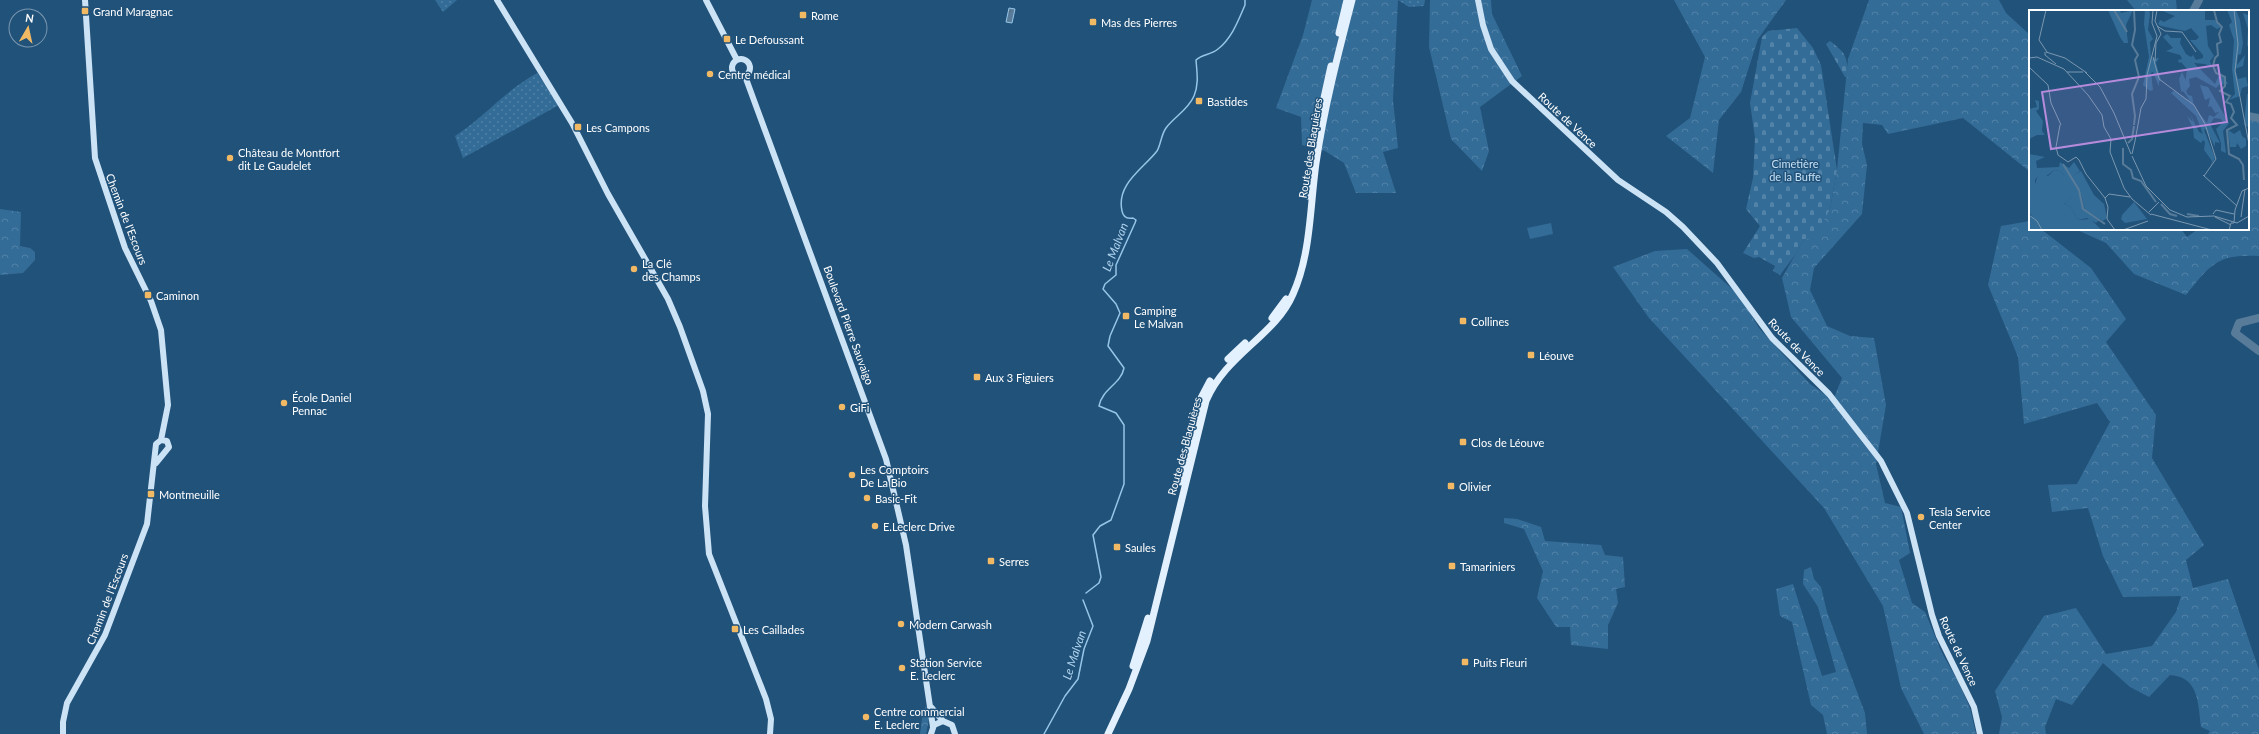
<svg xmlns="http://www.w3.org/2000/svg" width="2259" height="734" font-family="Lato,sans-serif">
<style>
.grass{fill:url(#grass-dots)}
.forest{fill:url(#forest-crowns)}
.cemetery{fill:url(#cemetery-stones)}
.pitch{fill:#346c98}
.water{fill:url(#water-ripples);stroke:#96c5e7}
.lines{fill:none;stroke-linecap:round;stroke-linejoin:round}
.stream{stroke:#96c5e7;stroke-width:1.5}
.river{stroke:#577b98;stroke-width:8}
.secondary{stroke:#cce2f5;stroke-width:6}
.primary{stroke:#e3f0fd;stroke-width:7}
.poi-dot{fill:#f2b964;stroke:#21527a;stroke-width:1.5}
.labels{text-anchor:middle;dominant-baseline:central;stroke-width:3;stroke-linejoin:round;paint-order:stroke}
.poi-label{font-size:11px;fill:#fff;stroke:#21527a;text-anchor:start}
.street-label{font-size:11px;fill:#fff;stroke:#21527a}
.park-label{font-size:11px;fill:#c6e0f4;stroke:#21527a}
.water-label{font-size:12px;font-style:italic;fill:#aed2ed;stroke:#21527a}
.inset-river{fill:none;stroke:#577b98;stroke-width:2}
.inset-road{fill:none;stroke:#7a97af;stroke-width:1}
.view{fill:#b68bdc;fill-opacity:0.15;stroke:#b68bdc;stroke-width:2}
.inset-edge{fill:none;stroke:#fff;stroke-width:2}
</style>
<defs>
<pattern id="grass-dots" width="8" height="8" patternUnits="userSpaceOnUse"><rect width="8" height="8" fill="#346c98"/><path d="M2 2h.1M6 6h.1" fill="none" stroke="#5282a7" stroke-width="1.8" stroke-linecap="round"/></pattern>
<pattern id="forest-crowns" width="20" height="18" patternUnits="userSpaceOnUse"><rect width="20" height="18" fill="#346c98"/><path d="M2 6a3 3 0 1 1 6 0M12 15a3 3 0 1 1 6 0" fill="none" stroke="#5282a7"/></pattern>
<pattern id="cemetery-stones" width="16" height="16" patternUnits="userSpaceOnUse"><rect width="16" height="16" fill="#346c98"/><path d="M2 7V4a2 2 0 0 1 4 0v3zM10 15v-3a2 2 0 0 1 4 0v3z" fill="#5282a7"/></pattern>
<pattern id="water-ripples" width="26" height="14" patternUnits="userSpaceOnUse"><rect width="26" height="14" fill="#577b98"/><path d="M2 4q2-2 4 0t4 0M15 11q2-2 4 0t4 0" fill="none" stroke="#526472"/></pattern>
</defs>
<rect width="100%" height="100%" fill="#21527a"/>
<path class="grass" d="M435,0H457L443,12Z
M1398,0H1425L1424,6L1409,7Z
M537,73L559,105L463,158L455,136C484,117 506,90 537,73Z"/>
<path class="forest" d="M1312,0H1398L1393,100L1398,148L1383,152L1396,193H1356L1344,163L1325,151L1302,145L1301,117L1276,108L1303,35Z
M1430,0H1491L1492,14L1522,76L1480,107L1489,151L1482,171L1451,139L1429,47Z
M1674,0H1786L1758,39L1741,92L1719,120L1713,173L1666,136L1690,118L1705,57Z
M1869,0H1999L2006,13L2030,35V178L2029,171L1963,118L1888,134L1882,125L1863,123L1862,144L1867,165L1862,214L1814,268L1810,290L1827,326L1850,336L1874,338L1886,405L1876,464L1885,503L1901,507L1910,553L1899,560L1912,603L1925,612L1942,653L1959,683L1970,708L1976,734H1924L1901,688L1883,606L1824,508L1649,318L1613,267L1655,251L1687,249L1739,295L1759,328L1810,384L1833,400L1842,378L1791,317L1782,278L1804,239L1830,209L1837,170L1848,59Z
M2127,0H2176L2177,11H2136Z
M2259,114V256C2217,254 2211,264 2186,295L2134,274L2106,243L2075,229H2181L2187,237L2198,229H2248V117Z
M0,209L21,212L20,246L30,248L35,252V260L23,273L0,275Z
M2030,221V229H2041L2091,268L2126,319L2106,342L2156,415L2152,458L2204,545L2186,560L2193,588L2228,579L2259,670V734H2208L2210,731L2201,727C2198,703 2199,677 2170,675L2149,697L2130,687L2103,663L2072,705L2056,699L2045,727L2046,734H1999L2002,717L1995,691L2044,616L2076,608L2106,654L2152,646L2176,612L2181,596L2123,597L2103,556L2088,508L2052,512L2048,485L2077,484L2110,422L2097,403L2024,424L2018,357L1988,285L2001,226Z
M1504,518L1517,519L1541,527L1545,541L1601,545L1605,555L1623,557L1625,587L1616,589L1618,603L1608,625V649L1571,645L1570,627H1556L1537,598L1543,571L1524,529L1504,523Z
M1811,567L1814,579L1821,587L1827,612L1865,713L1867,734H1827L1823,715L1811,705L1792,622L1780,616L1776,589L1793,584L1822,676L1836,672L1818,607L1803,584L1804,570Z
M926,706L929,719L926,734H920L923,711Z"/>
<path class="cemetery" d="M1797,28L1813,48L1821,65L1837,170L1830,209L1814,239H1804L1795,255L1780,275L1773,271L1775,266L1759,257L1754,258L1743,253L1760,226L1746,209L1753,178L1755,138L1750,103L1762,37L1768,31Z
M1830,41C1847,54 1847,57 1848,77H1845L1826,44Z"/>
<path class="pitch" d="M1551,223L1553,234L1530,239L1527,228Z"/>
<path class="water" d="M1009,8L1015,9L1012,23L1006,22Z"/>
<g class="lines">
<path class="stream" d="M1086,593L1099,583L1101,577L1093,535L1100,526L1111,520L1124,484V425L1116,413L1099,406C1102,389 1121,384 1124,368L1108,346L1110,336L1120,313L1116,304L1103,289L1105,284L1116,275V265L1135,223L1136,220L1133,218C1127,219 1123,217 1122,211C1116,184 1143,169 1157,151C1161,144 1161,135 1166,128C1174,117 1188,110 1194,96C1199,84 1197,73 1196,60C1202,54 1211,55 1218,49C1232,38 1238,21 1245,5V0
M1044,734L1065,696L1078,679L1084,649L1093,626L1083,600"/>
<path class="river" d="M2193,11L2199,0
M2248,116L2259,118
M2259,318L2239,323L2235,333L2259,351"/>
<path class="secondary" d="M497,0L572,123L608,194L668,299L680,327L703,391L708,414L705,506L709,554L766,699L771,719L770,734
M706,0L737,60
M1478,0L1483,25L1491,49L1512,81L1618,180L1666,212L1683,227L1717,263L1772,338L1829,394L1881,461L1907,513L1932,615L1939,636L1974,707L1980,734
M732 68a9 9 0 1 1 18 0a9 9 0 1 1-18 0Z
M745,76L886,459L906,545L933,727
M156,463L169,447L167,441L161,440
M931,707L943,721
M63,734V722L67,703L105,635L147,524L156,444L161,440L168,405L161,330L151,301L125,248L95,158L85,0
M931,734L934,725L943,721L952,725L955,734"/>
<path class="primary" d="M1339,33L1347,0
M1322,107L1331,66
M1308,196L1311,170
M1272,318L1286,299
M1228,359L1245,343
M1180,482L1200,400L1210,381
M1133,666L1148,618
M1108,734L1129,689L1147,641L1206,401C1226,354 1275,336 1293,294C1311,254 1310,206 1316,163C1324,108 1338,54 1352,0"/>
</g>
<g class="poi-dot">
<rect x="81" y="7" width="8" height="8" rx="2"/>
<rect x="799" y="11" width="8" height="8" rx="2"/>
<rect x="1089" y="18" width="8" height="8" rx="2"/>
<rect x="723" y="35" width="8" height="8" rx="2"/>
<circle cx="710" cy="74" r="4"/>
<rect x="1195" y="97" width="8" height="8" rx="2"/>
<rect x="574" y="123" width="8" height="8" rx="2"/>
<circle cx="230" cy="158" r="4"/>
<circle cx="634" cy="269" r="4"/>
<rect x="144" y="291" width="8" height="8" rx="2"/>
<rect x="1122" y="312" width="8" height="8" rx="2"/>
<rect x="1459" y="317" width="8" height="8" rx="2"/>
<rect x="1527" y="351" width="8" height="8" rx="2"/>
<rect x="973" y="373" width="8" height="8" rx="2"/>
<circle cx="284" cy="403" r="4"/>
<circle cx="842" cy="407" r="4"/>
<rect x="1459" y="438" width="8" height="8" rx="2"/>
<circle cx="852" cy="475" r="4"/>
<rect x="1447" y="482" width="8" height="8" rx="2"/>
<rect x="147" y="490" width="8" height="8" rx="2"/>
<circle cx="867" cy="498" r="4"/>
<circle cx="1921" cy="517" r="4"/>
<circle cx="875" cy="526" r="4"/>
<rect x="1113" y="543" width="8" height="8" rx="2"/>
<rect x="987" y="557" width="8" height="8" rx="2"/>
<rect x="1448" y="562" width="8" height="8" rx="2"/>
<circle cx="901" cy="624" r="4"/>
<rect x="731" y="625" width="8" height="8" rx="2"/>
<rect x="1461" y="658" width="8" height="8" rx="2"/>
<circle cx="902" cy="668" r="4"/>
<circle cx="866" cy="717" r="4"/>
</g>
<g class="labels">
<g class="poi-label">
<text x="93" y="11">Grand Maragnac</text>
<text x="811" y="15">Rome</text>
<text x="1101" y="22">Mas des Pierres</text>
<text x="735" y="39">Le Defoussant</text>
<text x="718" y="74">Centre médical</text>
<text x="1207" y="101">Bastides</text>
<text x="586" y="127">Les Campons</text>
<text x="238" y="152">Château de Montfort<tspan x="238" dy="13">dit Le Gaudelet</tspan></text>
<text x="642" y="263">La Clé<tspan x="642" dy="13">des Champs</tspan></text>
<text x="156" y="295">Caminon</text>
<text x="1134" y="310">Camping<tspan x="1134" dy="13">Le Malvan</tspan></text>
<text x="1471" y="321">Collines</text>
<text x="1539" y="355">Léouve</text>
<text x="985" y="377">Aux 3 Figuiers</text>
<text x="292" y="397">École Daniel<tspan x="292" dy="13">Pennac</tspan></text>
<text x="850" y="407">GiFi</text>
<text x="1471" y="442">Clos de Léouve</text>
<text x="860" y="469">Les Comptoirs<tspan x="860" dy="13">De La Bio</tspan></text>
<text x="1459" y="486">Olivier</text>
<text x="159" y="494">Montmeuille</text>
<text x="875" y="498">Basic-Fit</text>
<text x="1929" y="511">Tesla Service<tspan x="1929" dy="13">Center</tspan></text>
<text x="883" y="526">E.Leclerc Drive</text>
<text x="1125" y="547">Saules</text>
<text x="999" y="561">Serres</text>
<text x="1460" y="566">Tamariniers</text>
<text x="909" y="624">Modern Carwash</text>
<text x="743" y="629">Les Caillades</text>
<text x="910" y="662">Station Service<tspan x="910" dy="13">E. Leclerc</tspan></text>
<text x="1473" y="662">Puits Fleuri</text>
<text x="874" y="711">Centre commercial<tspan x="874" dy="13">E. Leclerc</tspan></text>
</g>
<g class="street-label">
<text transform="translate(1568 120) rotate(43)">Route de Vence</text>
<text transform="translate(1310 148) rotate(-81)">Route des Blaquières</text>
<text transform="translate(127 219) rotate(69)">Chemin de l'Escours</text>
<text transform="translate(849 325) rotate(70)">Boulevard Pierre Sauvaigo</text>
<text transform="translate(1797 347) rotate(46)">Route de Vence</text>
<text transform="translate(1184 446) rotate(-75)">Route des Blaquières</text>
<text transform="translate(107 599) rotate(-69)">Chemin de l'Escours</text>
<text transform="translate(1959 651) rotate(65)">Route de Vence</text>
</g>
<g class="park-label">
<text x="1795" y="163">Cimetière<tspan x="1795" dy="13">de la Buffe</tspan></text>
</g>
<g class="water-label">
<text transform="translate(1115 247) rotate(-69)">Le Malvan</text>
<text transform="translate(1074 655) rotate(-72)">Le Malvan</text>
</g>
</g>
<g transform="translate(2029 10)">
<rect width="220" height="220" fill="#21527a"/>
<path d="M25,160L31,161L35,165L39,187L43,188L35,194L42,197L49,210L61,209L73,220H13L0,202L1,190L9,165L19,166ZM52,161L65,185L75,194L78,208L74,211L56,200L51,180L43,166Z" fill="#346c98"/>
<path d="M79,0H91L92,3L104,0L97,15L99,33H95L91,27ZM116,0H120L121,4L119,20L124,29L121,32L122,49L130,48L127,53L132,70L130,72V77L124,62L122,63L124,80L121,81L114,75L120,47L115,14ZM131,0H176V10H186L192,17L188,19L182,15L177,16L179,36L185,46L181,51L183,57L176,54L165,53L186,74L191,63L194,65L199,74L190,75L187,78L167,67L160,69L161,76L157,81L159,85L163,86L165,96L178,113L180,105L185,107L190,102L186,103L182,96L179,97L181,88L176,90L171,75L179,77L200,113L194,121L197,143L192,141V133L187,119L194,112L192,109L185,108L181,114L191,133L186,132V137L177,119L175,120L186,148L182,155L183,151L175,140L176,132L174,130L172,133L165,128L164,118L158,106L164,112L161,104L170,122L174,124L167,106L142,83L145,81L161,91L155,82L158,59L152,52L150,53L149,50L153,49L151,45L137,41L144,38L134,27L138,24L142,28H152L151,33L157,44L162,47L164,45L167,50L174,48V45L161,30H167L170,27L162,18L156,21L132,16L129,14L131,10L135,12L146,6ZM198,0H207L211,10L214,33L212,44L209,45L208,55L216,45L214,56L206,59L209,69L217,67L219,76L213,78L211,86L200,90L206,84L203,59L205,30L200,15L203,12ZM214,3L219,5L220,38L218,35L219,19ZM218,84H220L219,117L215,115ZM6,90L10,91V99L7,101L14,111L13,121L16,125H8L0,129V99L8,97ZM0,144L16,147L7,151L8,158L30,157L31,152L40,158L45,152L51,161L44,166L51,180L56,200L71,209L67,213L58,208L49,210L42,197L35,194L42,188L33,186L35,165L31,161L25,160L15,168L9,166L6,170V185L0,195ZM105,192L118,209L96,213L92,209L93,205ZM0,205L7,210L13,220H0Z" fill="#346c98"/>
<path d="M153,62L158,73L155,82L152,81L150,69Z" fill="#346c98"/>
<path d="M199,120L205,124L211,120L213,126L217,129V136L212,139L208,133L207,137H201Z" fill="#346c98"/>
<path class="inset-river" d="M85,0L98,22M105,0L106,20L103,35L109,45L106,50L110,67L103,84L106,106L105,115M185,0L188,12L193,17L190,24L192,32L188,34L189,45L186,48L184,56L187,63L196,67V76L191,81L201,86L197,92L202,94L205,102L202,108L208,115L198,120L200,144L210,149L214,155L215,170M99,133L103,129L105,116M94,138V154L102,160L104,168L112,171L127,192M34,154L50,180L54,199L76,214M132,194L141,204L148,206M158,204L170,206"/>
<path class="inset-road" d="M17,0L10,30L18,42M205,0L209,34L206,61L220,134M128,16L136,21L153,22L167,42M16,42V45L27,54M17,42L36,48L58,63M124,47L130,69L165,95L176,114L187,149L175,166M0,48L8,47L35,59L59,85L73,105L75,117L82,129L81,142L95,178L103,189L122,205M126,51L127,33L132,24L126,11L128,0M0,57L19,75L22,93L32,115M38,62H54M56,62L71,77L85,103L102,144M31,115L27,137L29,145L39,152L47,147L50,150L57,164L76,188L79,197L78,209L86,220M106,131L112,98L117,89L118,65L128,26L123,13L124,0M103,144L106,131M103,146L117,176L141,200L158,207L185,206M174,165L208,196M76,188L80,184L101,187M120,202L130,192M122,204L183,220M184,204L187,200L205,204M0,205L8,211L13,220M185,206L208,213L220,206M186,207L202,215M212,207L216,179M94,220L119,211M200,220L202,213H205L206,200L213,181L220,178"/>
<path class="view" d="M189,55L198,112L22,139L13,82Z"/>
<rect width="220" height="220" class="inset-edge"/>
</g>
<g transform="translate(28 28) rotate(9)"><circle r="19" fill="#21527a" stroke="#7a97af"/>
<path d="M0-3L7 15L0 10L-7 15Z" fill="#f2b964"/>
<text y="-6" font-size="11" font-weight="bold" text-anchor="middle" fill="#ffffff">N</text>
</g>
</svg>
